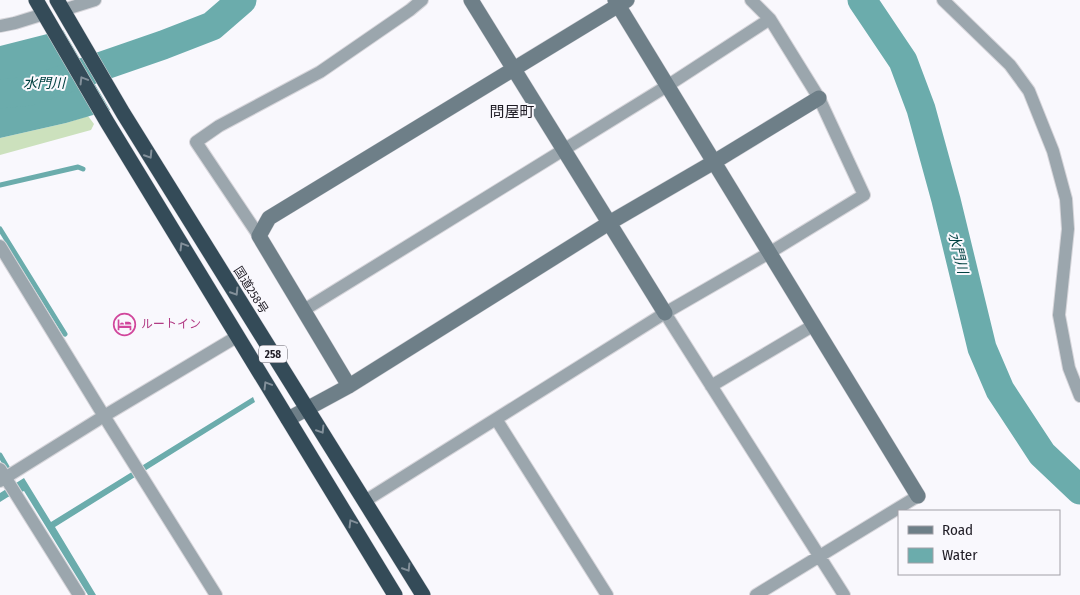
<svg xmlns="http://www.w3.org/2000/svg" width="1080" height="595" font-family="'Fira Sans Condensed','Noto Sans JP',sans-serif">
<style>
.green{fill:#cce1bd}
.water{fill:#6bacac}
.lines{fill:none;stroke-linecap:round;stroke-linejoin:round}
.stream{stroke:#6bacac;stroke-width:5}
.river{stroke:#6bacac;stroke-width:29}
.street-casing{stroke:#d6d5da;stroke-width:14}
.secondary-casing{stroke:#d6d5da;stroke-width:16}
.highway-casing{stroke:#d6d5da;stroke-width:16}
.street{stroke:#9ba6ad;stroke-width:12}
.secondary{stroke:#6e7f88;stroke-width:15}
.highway{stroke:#344b58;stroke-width:15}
.oneway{stroke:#83909a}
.labels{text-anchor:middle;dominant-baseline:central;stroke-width:4;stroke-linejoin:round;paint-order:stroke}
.shield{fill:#f9f8fd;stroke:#605e66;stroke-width:1}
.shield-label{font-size:11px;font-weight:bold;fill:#1f1c25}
.street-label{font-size:12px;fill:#1f1c25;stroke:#f9f8fd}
.hotel-label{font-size:12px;fill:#b23c85;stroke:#f9f8fd;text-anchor:start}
.water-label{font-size:14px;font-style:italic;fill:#004141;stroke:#f9f8fd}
.quarter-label{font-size:15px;fill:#1f1c25;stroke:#f9f8fd}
</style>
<rect width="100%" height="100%" fill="#f9f8fd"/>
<path class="green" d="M88,116L94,124L91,130L0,155V138L66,123Z"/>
<path class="water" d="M63,30L110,110L66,123L0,138V46Z
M253,397L255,402L55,527L96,595H88L24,491L8,497L0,502V493L24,478L51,522Z"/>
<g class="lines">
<path class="stream" d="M0,185L78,167L83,169
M0,229L65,334
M0,455L7,467"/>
<path class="river" d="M862,0L903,61L921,109L946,200L982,348L1000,390L1042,454L1080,490
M0,94L30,91L163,45L212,26L242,0"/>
<defs>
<path id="street" d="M943,0L1010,65L1029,91L1053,151L1066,199L1068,229L1059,315L1069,368L1080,396
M63,10L95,0
M0,26L15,23L44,14
M259,236L196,142L219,126L320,72L410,10L422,0
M0,246L104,416L216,595
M304,310L667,86L770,19
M665,313L844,595
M711,386L814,325
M496,419L607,595
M0,469L79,595
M0,481L104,416L238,336
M365,501L665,313L769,253L864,195L819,98L770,19L751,0
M756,595L918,496"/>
<path id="secondary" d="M471,0L665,313
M615,0L918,496
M627,0L269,218L259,236L349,386L609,223L714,162L819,98
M288,419L349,386"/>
<path id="highway" d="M36,0L107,122L395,595
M57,0L123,113L423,595"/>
</defs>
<use href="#street" class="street-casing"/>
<use href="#secondary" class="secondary-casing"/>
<use href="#highway" class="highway-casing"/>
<use href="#street" class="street"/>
<use href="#secondary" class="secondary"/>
<use href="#highway" class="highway"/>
</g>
<defs><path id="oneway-chevron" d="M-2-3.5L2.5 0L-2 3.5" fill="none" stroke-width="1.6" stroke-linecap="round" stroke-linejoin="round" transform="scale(1.25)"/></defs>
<g class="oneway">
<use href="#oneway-chevron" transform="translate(83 80) rotate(-121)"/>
<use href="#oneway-chevron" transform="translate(149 155) rotate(58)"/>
<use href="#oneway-chevron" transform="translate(183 246) rotate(-121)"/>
<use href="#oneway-chevron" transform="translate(235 292) rotate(58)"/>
<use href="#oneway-chevron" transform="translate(267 385) rotate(-121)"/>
<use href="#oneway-chevron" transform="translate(321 430) rotate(58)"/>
<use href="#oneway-chevron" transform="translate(352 523) rotate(-121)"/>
<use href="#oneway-chevron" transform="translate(407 568) rotate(58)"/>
</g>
<defs>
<symbol id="hotel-ring" viewBox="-11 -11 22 22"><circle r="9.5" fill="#f9f8fd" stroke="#d1479c" stroke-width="1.5"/><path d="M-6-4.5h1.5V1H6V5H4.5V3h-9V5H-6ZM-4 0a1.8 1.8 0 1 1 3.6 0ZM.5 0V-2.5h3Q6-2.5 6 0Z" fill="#d1479c"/></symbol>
</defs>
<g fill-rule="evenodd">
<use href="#hotel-ring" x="112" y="312" width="25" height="25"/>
</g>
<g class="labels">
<rect class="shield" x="259" y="345.5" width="28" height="17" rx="4"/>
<g class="shield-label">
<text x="273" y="354">258</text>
</g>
<g class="street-label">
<text transform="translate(251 290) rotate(58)">国道258号</text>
</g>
<g class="hotel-label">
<text x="141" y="324">ルートイン</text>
</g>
<g class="water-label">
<text x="44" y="83">水門川</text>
<text transform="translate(958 253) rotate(76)">水門川</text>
</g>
<g class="quarter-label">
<text x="512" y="112">問屋町</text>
</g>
</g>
<rect x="898" y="510" width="162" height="65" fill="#f9f8fd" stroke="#a2a0a7"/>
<rect x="908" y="526" width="25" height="8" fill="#6e7f88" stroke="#a2a0a7"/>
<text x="942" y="535" font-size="15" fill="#1f1c25">Road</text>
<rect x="908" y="548" width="25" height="15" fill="#6bacac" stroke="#a2a0a7"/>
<text x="942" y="560" font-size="15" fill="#1f1c25">Water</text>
</svg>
